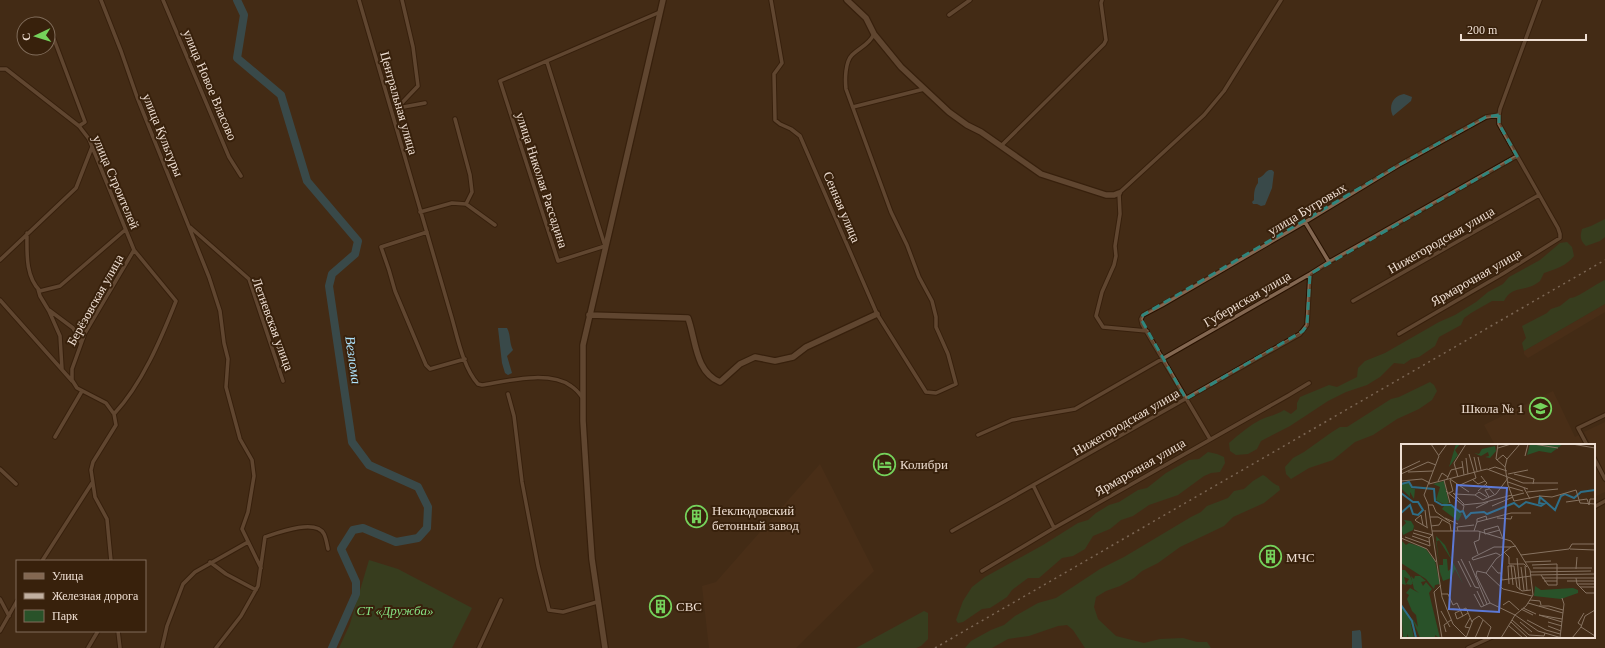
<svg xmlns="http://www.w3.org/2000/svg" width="1605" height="648" font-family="'Times New Roman',serif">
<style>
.built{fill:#50321a}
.green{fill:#295229}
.water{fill:#2e6e88}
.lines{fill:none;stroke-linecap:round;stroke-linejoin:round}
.river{stroke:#2e6e88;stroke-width:8}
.street-casing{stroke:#281201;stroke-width:5.5}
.secondary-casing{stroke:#281201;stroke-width:8}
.street{stroke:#836751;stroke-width:3.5}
.secondary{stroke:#836751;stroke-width:5.5}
.rail{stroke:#c1afa0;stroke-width:1.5;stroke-dasharray:2 4;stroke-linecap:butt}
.marked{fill:none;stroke:#30867d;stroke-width:3;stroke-dasharray:8 5;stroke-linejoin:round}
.labels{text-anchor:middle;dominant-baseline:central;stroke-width:4;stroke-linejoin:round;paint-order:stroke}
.street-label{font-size:13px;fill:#eeded2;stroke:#38210c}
.poi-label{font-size:13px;fill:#eeded2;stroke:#38210c;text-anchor:start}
.park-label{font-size:13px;font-style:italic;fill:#86e484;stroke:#38210c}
.water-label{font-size:14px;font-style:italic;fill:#aee2fb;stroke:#38210c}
.inset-river{fill:none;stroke:#2e6e88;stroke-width:2}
.inset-road{fill:none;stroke:#877361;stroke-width:1}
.view{fill:#5c79d6;fill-opacity:0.15;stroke:#5c79d6;stroke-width:2}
.inset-edge{fill:none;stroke:#eeded2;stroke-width:2}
</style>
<rect width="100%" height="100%" fill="#432b16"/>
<path class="built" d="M1605,304V312L1528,358L1524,354V351Z
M1553,391L1575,437L1581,434L1586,445H1495L1484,425Z
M1605,422V474L1594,452V445H1591L1584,432Z
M1594,461L1605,483V492L1594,497Z
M820,464L874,571L796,648H709L702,586L716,582Z"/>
<path class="green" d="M1605,219V237L1600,241L1586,246C1580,240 1580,237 1582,229L1591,226Z
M1567,242L1572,247L1574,256C1566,266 1556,269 1544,273L1540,281C1537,283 1533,286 1529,287C1516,291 1511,289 1504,301H1492L1471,313L1464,318L1461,325L1439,337L1435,346L1419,357L1411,359L1404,364L1394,363L1380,377L1367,385L1346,392L1328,401L1290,426L1261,441L1257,449L1248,454L1236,455L1230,451L1229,443C1239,434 1249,426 1260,420C1268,416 1277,415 1284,410L1291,414L1297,409V403L1300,397L1329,385L1337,387L1357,377L1358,368L1365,361L1385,353L1439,322L1455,315L1476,302L1488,292L1503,284L1509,277L1540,260L1560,243Z
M1605,280V304L1524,351L1522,343L1526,338L1522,326L1547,313L1551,309L1560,306L1570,298C1578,298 1595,284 1605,280Z
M1430,382L1434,385L1437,391L1432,400L1419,409L1397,419L1373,435L1355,442L1333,460L1309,468L1291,479L1286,474L1285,467L1293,458L1304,452L1332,432L1340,427H1347L1391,399L1399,397Z
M1208,452L1217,454L1224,457L1225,463L1220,472L1211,473L1204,476L1178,495L1149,505L1133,516L1121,520L1110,529L1093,536L1085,549L1073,556L1062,558L1039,578H1028L1012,590L1007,597L990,608L982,609L963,622L958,623L956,620L963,601L972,587L985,577L1043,545L1078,523L1088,520L1096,513L1109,505L1119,502L1138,490L1147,488L1166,473L1189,460L1199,459Z
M1263,475C1269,478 1272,484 1279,486L1280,490L1264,503L1233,517L1224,526L1180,547L1158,563L1142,571L1134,578L1120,586L1106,591L1096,597L1094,607L1098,619L1116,636L1144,643L1160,639L1183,638L1197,642H1207L1211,648H1085L1073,630L1067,625L1058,626L1029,636L1008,639L992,648H965L971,641L991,630L1004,625L1015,616L1038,603L1056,598L1100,569L1124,557L1191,517L1201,512L1207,506L1228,498L1234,491L1244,489L1253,481Z
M369,560L398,569L472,608L452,648H339L350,624Z
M924,611L928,613V639L921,646L916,648H856Z"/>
<path class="water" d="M1404,94L1412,97L1411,101L1393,116C1388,106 1393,96 1404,94Z
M1269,170H1272L1274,172L1272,188L1265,205L1261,206L1257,204H1253L1252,202L1254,200C1254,194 1254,188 1258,183V178C1264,177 1264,172 1269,170Z
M498,328H507C511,335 509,343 513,350L507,356L512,373L508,375L505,373L502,363Z
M1360,630L1361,632L1362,648H1352V631Z"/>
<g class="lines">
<path class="river" d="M237,0L244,15L237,58L281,95L307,181L358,241L355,254L332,274L329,286L352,442L369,465L418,487L428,507L427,528L418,538L396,542L363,528L353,530L341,549L356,582V594L332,648"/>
<defs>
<path id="street" d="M101,0L121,51L137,97L209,277L220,311L224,343L228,359L226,387L240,439L252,460L254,476L248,512L242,529L261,568
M163,0L229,157L241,176
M359,0L451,315C457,335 463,368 478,384L482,385C507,381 549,370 571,386C576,389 579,393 582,397
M771,0L782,63L774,74L775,120L780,124L791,129L800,136L877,314L926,392L936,393L956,384L948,354L936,327V317L932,301L919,277L907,245L891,212L846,89C845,80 845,62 852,55C860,47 869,45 874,34
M949,15L970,0
M49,26L85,122L79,126
M547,62L605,246L558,261L500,81L660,12
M0,69H6L79,126L89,139L134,250L176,301C161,339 142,384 114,414
M853,107L924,89
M397,108L418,86L413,47L402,0
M398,108L425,103
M455,119L470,175L472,192L466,204
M1001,146L1104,44L1106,40L1101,3L1102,0
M420,212L452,203L466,204L495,225
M1305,222L1329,262
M190,227L249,279L283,381
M427,232L381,247L389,270L395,291L426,365L430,369L465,359
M27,233C27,252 25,276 40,291L60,286L125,230
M0,260L76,188L92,147
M38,289L40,296L49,311L60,336L62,369
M0,300L72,381
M1353,301L1539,195
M49,310L73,328L81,343
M1147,331L1103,327L1096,316L1102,292L1114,265L1116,256L1115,246L1120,214L1119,193L1204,115L1224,91L1281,0
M1399,334L1504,273L1560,238V234L1558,228L1499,124V115L1500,109L1540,0
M508,394L514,416L522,482L538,566L549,610L563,612L597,602
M978,435L1012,420L1075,409L1310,274L1329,262L1517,156
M55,437L82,391
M1210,439L1142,324L1141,319L1143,315L1162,305L1305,222L1399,165L1486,117L1499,115
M1587,445L1578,428L1605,415
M1594,458L1605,479
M0,469L16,484
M1033,485L1054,528
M1594,507L1605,501
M952,531L1300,334L1307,325L1310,274
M42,561L92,483
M111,561L107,519L95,497L91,470L93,462L116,425L114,414L106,403L77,388L72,380V369L85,333L134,250
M210,562L226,574L256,590
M982,571L1054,528L1289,395L1309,383
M0,599L9,616
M0,631L17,601
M118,631L120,648
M88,648L98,631
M162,648L167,626L183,584L195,572L248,542
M216,648L241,616L258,586L265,537C277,533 316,518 324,534C326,538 327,544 328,549
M479,648L501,600
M1468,648L1492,637"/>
<path id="secondary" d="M847,0L866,18L874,34L901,67L949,112L967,125L981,132L1041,174L1106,195H1114L1119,193
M589,315L688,318C696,340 695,372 720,382L740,364L755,357L775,361L793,357L806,347L877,314
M605,648L592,559L589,517L583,421V345L663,0"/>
</defs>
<use href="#street" class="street-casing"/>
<use href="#secondary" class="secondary-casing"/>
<use href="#street" class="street"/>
<use href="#secondary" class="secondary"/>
<path class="rail" d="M935,648L1605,260"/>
</g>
<path d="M0 0H1605V648H0ZM1499,115V124L1517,156L1310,274L1307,325L1303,331L1186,399L1141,319L1143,315L1399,165L1486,117Z" fill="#432b16" fill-opacity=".55" fill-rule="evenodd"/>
<path class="marked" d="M1499,115V124L1517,156L1310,274L1307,325L1303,331L1186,399L1141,319L1143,315L1399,165L1486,117Z"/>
<defs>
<symbol id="school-ring" viewBox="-11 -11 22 22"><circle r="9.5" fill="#38210c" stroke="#75d25b" stroke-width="1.5"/><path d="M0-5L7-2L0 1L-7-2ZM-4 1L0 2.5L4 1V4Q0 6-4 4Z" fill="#75d25b"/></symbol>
<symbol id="hotel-ring" viewBox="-11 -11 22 22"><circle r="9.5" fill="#38210c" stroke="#75d25b" stroke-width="1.5"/><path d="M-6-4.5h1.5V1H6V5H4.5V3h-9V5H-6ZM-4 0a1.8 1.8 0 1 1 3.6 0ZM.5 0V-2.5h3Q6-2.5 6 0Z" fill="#75d25b"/></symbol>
<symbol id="building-ring" viewBox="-11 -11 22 22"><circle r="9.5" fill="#38210c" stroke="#75d25b" stroke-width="1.5"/><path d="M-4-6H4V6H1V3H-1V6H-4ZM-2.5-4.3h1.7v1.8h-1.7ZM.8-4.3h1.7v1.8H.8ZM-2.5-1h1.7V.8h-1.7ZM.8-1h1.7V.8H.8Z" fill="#75d25b"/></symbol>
</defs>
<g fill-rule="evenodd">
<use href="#school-ring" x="1528" y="396" width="25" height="25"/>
<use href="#hotel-ring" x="872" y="452" width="25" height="25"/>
<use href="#building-ring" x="684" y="504" width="25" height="25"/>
<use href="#building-ring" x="1258" y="544" width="25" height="25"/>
<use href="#building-ring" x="648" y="594" width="25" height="25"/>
</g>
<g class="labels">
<g class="street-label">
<text transform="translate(210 85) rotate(67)">улица Новое Власово</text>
<text transform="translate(399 103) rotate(74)">Центральная улица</text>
<text transform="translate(163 135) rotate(68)">улица Культуры</text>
<text transform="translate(542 180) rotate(72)">улица Николая Рассадина</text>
<text transform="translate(116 182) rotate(67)">улица Строителей</text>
<text transform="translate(842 207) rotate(67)">Сенная улица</text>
<text transform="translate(1307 209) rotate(-31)">улица Бугровых</text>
<text transform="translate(1441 240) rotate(-30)">Нижегородская улица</text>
<text transform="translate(1476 277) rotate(-30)">Ярмарочная улица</text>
<text transform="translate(1247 299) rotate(-30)">Губернская улица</text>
<text transform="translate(95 300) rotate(-61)">Берёзовская улица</text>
<text transform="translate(273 324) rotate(70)">Летневская улица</text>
<text transform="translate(1126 422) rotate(-30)">Нижегородская улица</text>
<text transform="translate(1140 467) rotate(-30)">Ярмарочная улица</text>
</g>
<g class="poi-label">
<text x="1524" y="408" text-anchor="end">Школа № 1</text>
<text x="900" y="464">Колибри</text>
<text x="712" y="510">Неклюдовский<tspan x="712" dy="15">бетонный завод</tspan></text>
<text x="1286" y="557">МЧС</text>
<text x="676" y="606">СВС</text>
</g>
<g class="park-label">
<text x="395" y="610">СТ «Дружба»</text>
</g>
<g class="water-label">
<text transform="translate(353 360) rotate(82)">Везлома</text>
</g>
</g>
<g transform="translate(1401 444)">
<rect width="194" height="194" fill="#432b16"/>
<path d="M55,0H59L54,6L57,11L48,23ZM129,0H162L150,9L138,7L126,11ZM94,2L95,7L89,14L84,13L88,12L87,8L80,12L73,9L78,10L81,5ZM43,37L48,59L44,61L35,56L39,43L32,40ZM9,38L10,44L14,45L13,55L9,48V53L0,44L1,39ZM43,62H50L61,70L57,77L41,65ZM3,76L10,77L13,82L12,86L2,91L0,84L5,79ZM35,92L44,101L62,140L54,125L50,134L42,137L39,128L40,140ZM38,96L52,118V123L47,127L46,115H42V121H38L35,98ZM0,96L5,101L8,99L24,104L34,117L39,140L34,141L33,145L25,135L0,119ZM0,126H4L9,132L12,139L10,141L5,140L8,135L3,133L5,141L1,140ZM10,132L13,135L14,132H19L25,137L20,138L22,142L25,138L31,145L28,149L39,194H35L37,193L34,191V194H19L11,174L17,183L15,171L11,167L6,155L8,151L5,149L9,144L18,149L13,145ZM134,142L140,146L172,144L177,146V149L160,155L133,152ZM0,160L10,174L16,194L9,176L13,194H8L6,190V194H2Z" fill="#295229" fill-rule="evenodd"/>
<path class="inset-river" d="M0,40L8,38L11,43L33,45L34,57L41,61H50L59,68L62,67L65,74L70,69L83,68L86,70L113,59L118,63L125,58L140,62L143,60L138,59L139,53L154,66L160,52L164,50L173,54L180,48L194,46M0,49L12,58H17L22,66L17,71L12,70L9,61L0,69M0,161L11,177L15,194"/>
<path class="inset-road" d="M30,0L38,12L23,51L27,60L41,153L52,180L66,194M97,0L95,15L104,23L107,41L113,57L139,52L151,53L175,46L179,59L194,60M132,0L157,4M171,0L194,4M97,4L110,0M38,11L46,0M124,12L127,0M73,13L76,27M77,13L80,26M65,14L67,30M96,16L102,11L106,15M61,17L63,31M104,23L106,15L119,0M88,25L94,23L106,27M0,26L19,17M7,28L32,27M0,30L27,18L35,21M107,30L127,26M113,30L133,35L132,40M57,33L53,19L65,0M46,35L50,26L62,23M49,35L68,48M43,36L49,59M72,36L77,40L84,37L80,32M0,37L21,35L29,39M37,37L41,29L47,33M107,38L127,45M28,40L86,25L122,39H157M59,41L75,34L68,10M85,41L93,50M108,43L122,47M123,44L129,55M45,47L63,62L62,66M77,47L86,39L84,37M126,48L157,45M48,49L52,47L49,36M52,49L63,60M53,50L74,51L78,48L86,53M74,51L82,56L95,50L107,34M111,52L123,49M88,53L84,46L88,45M165,58L186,55L188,61L189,55H194M27,61H32L35,68L49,78M61,61L81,59L111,51M91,62L112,53M75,64L87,58M24,66L26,83M29,73H37L49,80L50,87M44,74L57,80M96,74L110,75L111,72M76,78V75L85,72L86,76M22,81L20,71L14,76L15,77L27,84M30,82L38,81L41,76M13,86L32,91M99,86L84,90L83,86L97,82L102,95M31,87H77L110,97L115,103L129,126L132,151L125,162L114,171L89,159L80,163L73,150M57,87L56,83L73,81M73,87L76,78L110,69H130M12,89L28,94M11,92L28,98M4,93L29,102L28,94L31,91M0,94L26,105L35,118M169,105L194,106M103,108L108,113V120H123L126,123M77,110L73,98L78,96L79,88M120,111L168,105L171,100H194M116,114L119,146M60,115L74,143L78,144M72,116L71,114L93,103H110M72,116L95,109L99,111M57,117L70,143M68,117L86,160M124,118L150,117M90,121L97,129H100L101,136L130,132M110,121L112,141M131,121L156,120V141H147L140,131M124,122L126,146M120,123L123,146M132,124H191M175,125L176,113M129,128L190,127M85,129L95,115L110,103L115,102M75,131L76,127L85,129L102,145L131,152M75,131L89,159M129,131L194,130M141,134H194M175,134L176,140L185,149H194M143,137H156M166,137H194M108,140L107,122H113L116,143L121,147L130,146M176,140H194M40,141L33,148L41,194M179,143H194M76,147L83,162M41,150H47L52,161L56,159L62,172L67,169M129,156L139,157L140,161M127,159L162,169M102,161L108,157L118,166M138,162H148L162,166M122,164L135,170M120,165L132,171M40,167L49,183M62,172L56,175L54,169L65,164L71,178M69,174L64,183L69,184M111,176L128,191L143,192L144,189M126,176L145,186M110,178L127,194M119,178L131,188M147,178L161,182M161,178L138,171L161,175M108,182L122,194M147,182L160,187M181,182L177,179L183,169M180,183L194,192M145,186L159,190M45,188L43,181L50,176M65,194L72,176L78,172L90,183L86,194M74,194L82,176M100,194L114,171L137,187L161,194M159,194L163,160L161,154M171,194L180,183L184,172L194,166"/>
<path class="view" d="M56,41L106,44L98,168L48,165Z"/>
<rect width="194" height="194" class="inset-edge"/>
</g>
<rect x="16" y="560" width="130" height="72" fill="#38210c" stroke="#816d5b"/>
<rect x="24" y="573" width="20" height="6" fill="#836751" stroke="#816d5b"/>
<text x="52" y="580" font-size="12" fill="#eeded2">Улица</text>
<rect x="24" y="593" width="20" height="6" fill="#c1afa0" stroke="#816d5b"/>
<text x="52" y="600" font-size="12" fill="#eeded2">Железная дорога</text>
<rect x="24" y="610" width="20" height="12" fill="#295229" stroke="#816d5b"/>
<text x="52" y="620" font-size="12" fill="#eeded2">Парк</text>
<g transform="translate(36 36) rotate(266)"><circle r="19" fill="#38210c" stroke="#816d5b"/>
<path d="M0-3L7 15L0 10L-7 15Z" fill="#75d25b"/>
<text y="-6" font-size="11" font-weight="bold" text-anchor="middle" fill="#eeded2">С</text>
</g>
<path d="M1461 34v6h125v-6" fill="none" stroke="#eeded2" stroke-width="2"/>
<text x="1467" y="34" font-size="12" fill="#eeded2" stroke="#38210c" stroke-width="3" paint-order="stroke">200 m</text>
</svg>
